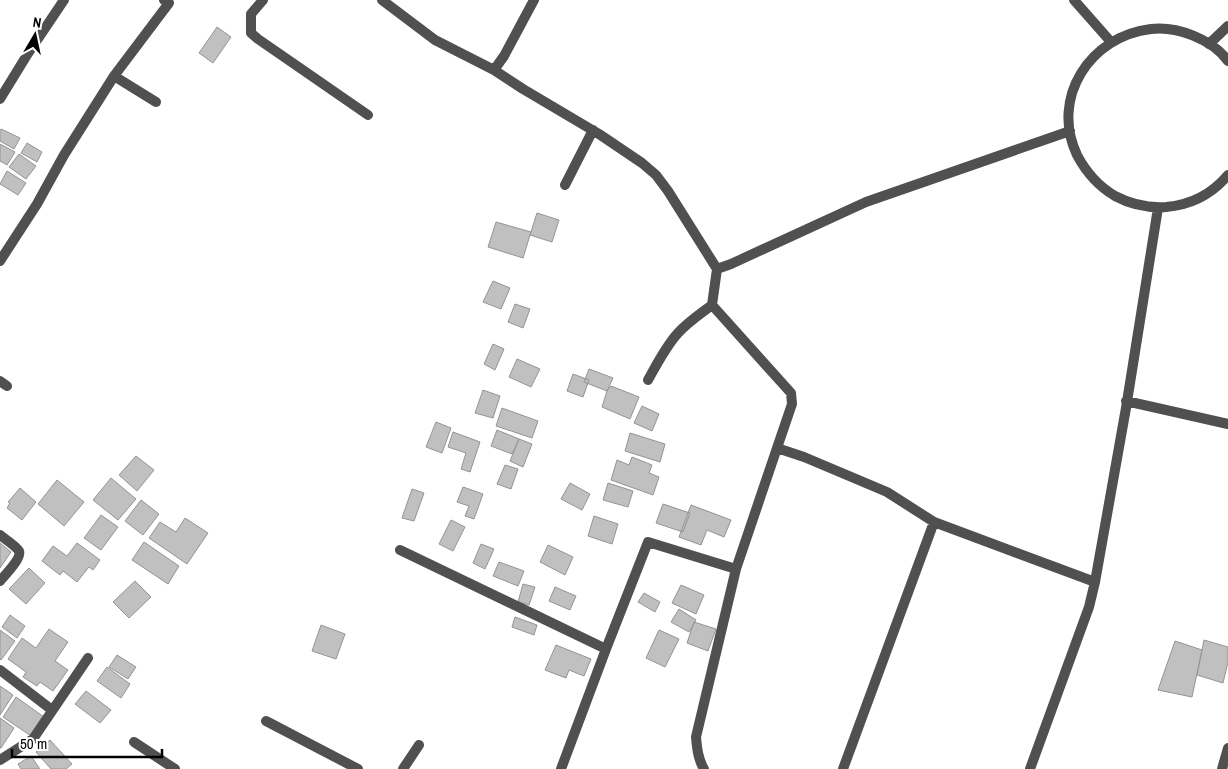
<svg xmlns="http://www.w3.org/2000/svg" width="1228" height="769" font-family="'Archivo Narrow',sans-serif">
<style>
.building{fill:#c0c0c0;stroke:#949494}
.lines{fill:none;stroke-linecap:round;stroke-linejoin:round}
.minor{stroke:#505050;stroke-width:10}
</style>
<rect width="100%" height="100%" fill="#fff"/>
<path class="building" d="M217,27L231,37L213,63L199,53Z
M1,129L20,138L14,149L0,141V131Z
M27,143L42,152L37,162L21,153Z
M0,144L15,152L7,165L0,161Z
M19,154L36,166L26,179L9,167Z
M7,171L26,183L18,195L0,184Z
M537,213L559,220L552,242L530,235Z
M496,222L531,232L523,258L488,247Z
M493,281L510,288L501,309L483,302Z
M515,304L530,309L523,328L508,322Z
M493,344L504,349L495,370L484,364Z
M517,359L540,369L531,387L509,377Z
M589,369L613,378L607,391L584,382Z
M573,374L589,380L583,397L567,391Z
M611,386L639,397L630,419L602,407L607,391Z
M483,390L500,396L493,418L475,413Z
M642,406L659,414L652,431L634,423Z
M502,408L538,421L532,438L496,426Z
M436,422L451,428L442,453L426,447Z
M497,430L519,439L512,454L491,446Z
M453,432L480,442L470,472L461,469L466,453L448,447Z
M630,433L665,444L660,462L625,451Z
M519,439L532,444L523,467L510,461Z
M136,456L154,470L137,491L119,475Z
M632,457L652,465L649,473L659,477L653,495L611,480L617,460L629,465Z
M505,465L518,469L511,489L497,484Z
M111,478L136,499L118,520L93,500Z
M57,480L84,502L64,526L38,504Z
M570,483L590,494L582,510L561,499Z
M608,483L633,491L628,507L603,500Z
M463,487L483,494L474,519L465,516L469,506L457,502Z
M20,488L36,502L22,520L7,508L10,503L8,502Z
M412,489L424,493L414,521L402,518Z
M141,500L159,514L143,535L125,521Z
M663,504L690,513L683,532L656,523Z
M691,505L731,520L724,537L707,530L701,545L679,537Z
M101,515L118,527L101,550L84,538Z
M594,516L618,524L612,544L588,536Z
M185,518L208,533L187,564L149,538L160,522L176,532Z
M451,520L465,527L453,551L439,544Z
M144,542L179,566L168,584L132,560Z
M0,543L11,552L0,568Z
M77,543L100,560L93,570L89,567L77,582L63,571L60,575L42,561L53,546L67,556Z
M481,544L494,549L485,569L473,563Z
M548,545L573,557L565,575L540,562Z
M499,562L524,571L518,586L493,576Z
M29,568L45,583L26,604L9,589Z
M135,581L151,597L129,618L113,602Z
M523,584L535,587L529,605L518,602Z
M681,585L704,595L696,614L672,603Z
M555,587L576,596L570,610L549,601Z
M644,593L660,602L655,612L638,602Z
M679,609L696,620L689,632L671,622Z
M10,615L25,626L17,638L2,627Z
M515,617L537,625L534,635L512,627Z
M694,622L716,629L708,651L687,643Z
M321,625L345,634L336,659L312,651Z
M49,629L68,642L55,661L68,670L53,691L40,682L37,686L23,677L26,672L8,659L22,638L36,648Z
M0,630L15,641L1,660L0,659Z
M659,630L679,639L665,667L646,658Z
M1204,640L1228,647V662L1223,683L1197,675Z
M1175,641L1202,650L1192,697L1158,690Z
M556,645L591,659L584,676L569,670L566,678L545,670Z
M117,655L136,667L128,679L109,667Z
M107,667L130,684L121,698L97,681Z
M0,686L13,695L0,715Z
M86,691L111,710L100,723L75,704Z
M16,697L44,717L31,736L3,717Z
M0,718L14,728L1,748H0Z
M50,740L72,764L66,769H51L36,752Z
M31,756L40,769H21L18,764Z"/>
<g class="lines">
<path class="minor" d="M263,0L251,14V33L258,39L368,115
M382,0L435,40L494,70L523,89L599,134L642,163L656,175L668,191L717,269
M1074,0L1111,42
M1209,44L1228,26
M1228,61C1212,39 1177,26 1151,29C1090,36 1050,98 1077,155C1086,172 1098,186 1115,196C1130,204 1148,208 1166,207C1191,205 1212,194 1228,175
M494,70L504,56L534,0
M114,76L156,102
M0,99L27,55L64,0
M565,185L593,130
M0,261L37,204L64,155L114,76L169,3L164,0
M712,305L791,393L792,404L777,448L804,457L887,492L934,522L1095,582
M648,380C657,364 666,346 678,333C688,322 700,314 712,305L717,269L731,264L866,202L1070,131
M0,381L7,386
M1126,401L1228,424
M0,535C5,539 16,546 19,551C22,558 5,575 0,581
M400,550L606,649
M0,670L52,710
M266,721L358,769
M134,742L175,769
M0,760L33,739L88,658
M403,769L419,745
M561,769L606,649L648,542L736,569
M704,769C698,759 697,748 696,737L736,569L777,448
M843,769L934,522
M1030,769L1089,607L1095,582L1126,408L1158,208
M1222,769L1228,748"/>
</g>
<g transform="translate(35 35) rotate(9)" stroke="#ffffff" stroke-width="4" paint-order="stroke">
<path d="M0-4L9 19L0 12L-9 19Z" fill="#000000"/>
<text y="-8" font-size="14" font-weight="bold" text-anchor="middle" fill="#000000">N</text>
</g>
<path d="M12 749v8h150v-8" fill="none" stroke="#000000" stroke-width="2.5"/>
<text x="20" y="749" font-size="15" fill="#000000" stroke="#ffffff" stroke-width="4" paint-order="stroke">50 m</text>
</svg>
